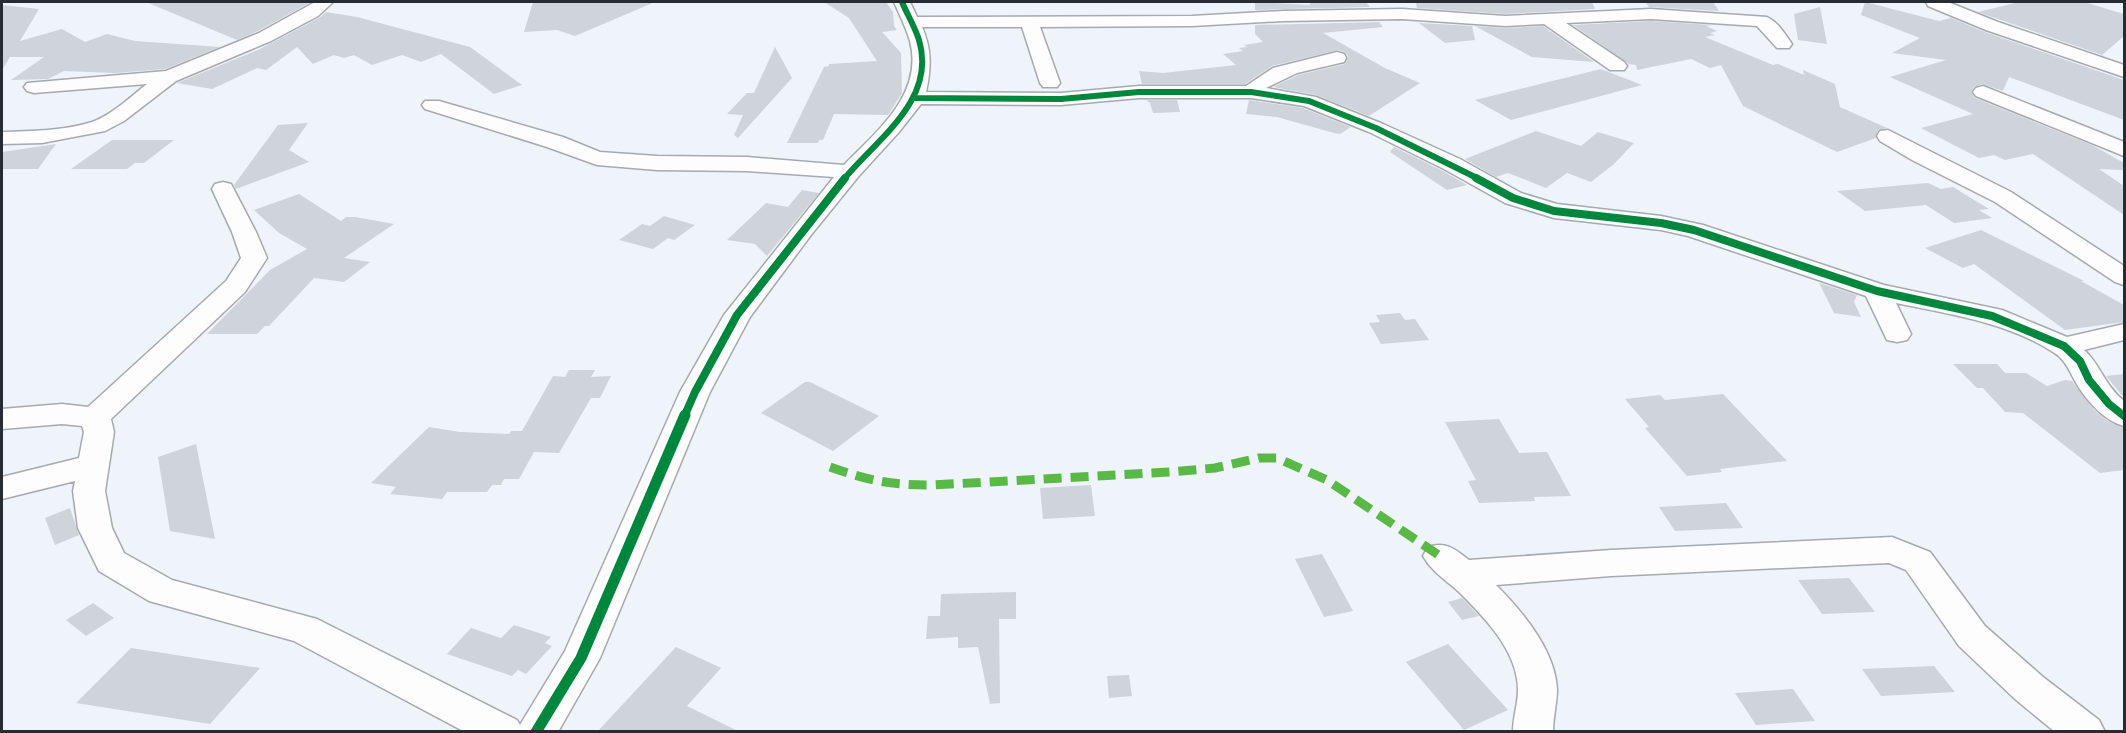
<svg xmlns="http://www.w3.org/2000/svg" width="2126" height="733" font-family="Spectral,serif">
<style>
.building{fill:#cfd3da}
.lines{fill:none;stroke-linecap:round;stroke-linejoin:round}
.street-casing{stroke:#a5a9b0;stroke-width:3}
.street{fill:#fdfdfe;fill-rule:evenodd}
.quiet{stroke:#58b947;stroke-width:9;stroke-dasharray:18 9;stroke-linecap:butt}
.cycleway-far2-casing{stroke:#fff;stroke-width:8}
.cycleway-far1-casing{stroke:#fff;stroke-width:12}
.cycleway-casing{stroke:#fff;stroke-width:15}
.cycleway-far2{stroke:#00873e;stroke-width:6}
.cycleway-far1{stroke:#00873e;stroke-width:8}
.cycleway{stroke:#00873e;stroke-width:11}
</style>
<rect width="100%" height="100%" fill="#eff3fa"/>
<path class="building" d="M146,2H311L258,31L237,40Z
M533,2H655L575,36L557,30L524,32Z
M824,2H886L893,12L894,26L897,30L882,32L901,53L902,93L888,115L834,114L823,140H819L818,143H787L824,67L829,66V64L877,61L849,18Z
M1255,2L1310,5V2H1366L1370,7L1255,10Z
M1421,2H1592L1595,9L1505,14L1417,8L1416,3Z
M1645,2H1713L1719,11L1649,7Z
M1865,2L1939,21L1951,18L1985,32L2124,80V120L2009,77L2003,91L1982,84L1974,87L1971,92L1975,98L2092,145L2124,163V170L2099,169L2124,186V215L2033,154L2005,160L1994,155L1979,158L1921,128L1973,114L1890,77L1946,60L1892,53L1920,38L1861,15Z
M2019,2H2084L2124,14V36L2102,55L1978,12Z
M2,5L39,9L20,41L62,29L85,42L107,34L135,41L220,47L165,69L115,73L64,71L48,79L11,80L44,57H10L2,70Z
M1820,7L1827,44L1798,40L1794,14Z
M326,12L357,17L470,47L522,85L494,94L441,54L421,62L402,55L372,65L354,55L344,58L334,55L313,64L297,47L266,70L257,68L212,89L177,83L260,49L319,18Z
M1651,21L1712,25L1706,26L1717,31L1710,33L1715,35L1705,37L1773,65L1778,64L1804,75L1803,70L1835,84L1840,107L1887,128L1878,130L1876,138L1837,152L1743,106L1721,65L1710,68L1691,59L1637,70L1636,65L1629,64L1573,25Z
M1379,22L1383,27L1323,33L1385,68L1420,83L1369,116L1316,95L1273,87L1298,75L1345,64L1348,57L1345,52L1338,50L1272,66L1245,84H1142L1139,71L1163,73L1236,65L1223,54L1243,51L1239,48L1247,47L1244,45L1263,42L1255,34V25Z
M1419,23L1472,26L1475,40L1445,43Z
M1475,26L1505,28L1543,26L1594,62L1532,57Z
M775,47L792,78L738,138L734,135L743,115L727,114L747,93H754Z
M1601,69L1642,85L1511,120L1475,100Z
M1146,100H1177L1180,112L1153,113L1150,103Z
M1249,100L1303,108L1351,127L1340,134L1334,133L1277,117L1246,114Z
M308,123L289,150L309,162L236,189L234,185L278,125Z
M1536,131L1581,146L1598,132L1634,143L1614,164L1591,182L1567,173L1546,188L1508,173L1496,177L1465,159Z
M112,140H174L144,163H135L127,169H71Z
M56,144L38,169H2V152Z
M1394,147L1443,171L1467,185L1447,190L1390,152Z
M1928,183L1941,189L1953,187L1989,209L1979,210L1992,218L1954,223L1926,205L1865,211L1837,191Z
M802,190L819,193L767,256L755,244L727,240L766,203L788,207Z
M299,194L341,221L346,217H355L394,224L344,258L370,262L344,282L314,278L269,326H265L257,334H207L270,270L307,249L279,233L254,210Z
M664,216L695,225L674,240L668,238L653,249L619,240L642,224L650,226Z
M1981,230L2084,281H2081L2124,305V322L2065,330L1974,264L1963,268L1925,248Z
M1819,283L1857,295L1854,302L1861,317L1834,313Z
M1400,313L1405,320L1415,319L1429,340L1381,344L1369,323L1380,322L1376,315Z
M1953,364H1997L2005,373H2026L2047,386L2065,380L2072,381L2094,410L2108,421L2124,428V470L2100,473L2023,413L2005,412L1983,388H1977Z
M569,370H595L591,377L611,376L600,398H591L559,453L534,452L519,479H504L501,485H492L487,492H447L442,499L390,494L396,487L371,483L429,427L460,432L509,434L511,431H522L553,376L565,377Z
M2124,374V398L2106,376Z
M805,382H810L879,416L833,451L761,413Z
M1723,394L1787,461L1720,469L1722,472L1687,476L1645,428L1649,427L1625,399L1660,395L1665,400Z
M1499,419L1519,453L1547,452L1571,496L1534,497L1535,501L1479,503L1468,481L1476,480L1445,422Z
M196,444L215,539L170,531L158,457Z
M1091,485L1095,516L1043,519L1040,488Z
M1726,503L1743,528L1675,531L1659,507Z
M70,508L79,535L55,545L45,518Z
M1322,554L1353,611L1324,617L1295,559Z
M1849,578L1875,612L1822,614L1798,580Z
M1016,592V619H999L1000,703L990,704L978,647L958,648V637L926,639L928,616H940L941,594Z
M1462,598L1467,603L1479,616L1462,620L1448,602Z
M93,603L114,618L86,636L66,620Z
M514,625L551,637L545,643L552,646L526,674L518,670L512,676L447,654L471,628L501,638Z
M1448,644L1508,710L1464,730L1406,662Z
M676,647L721,668L687,706L740,732H597Z
M131,648L260,668L210,724L76,703Z
M1934,666L1955,692L1881,696L1862,669Z
M1129,675L1132,696L1109,698L1107,676Z
M1793,689L1815,721L1756,725L1735,693Z"/>
<g class="lines">
<defs>
<path id="street" d="M315,2H333L318,16L271,41L176,81L124,121L105,131L42,143L2,144V132C31,131 64,131 92,122C112,115 130,97 147,84L34,93L27,91L24,87L27,83L166,71L259,33Z
M894,2H910L917,17L1192,16L1283,11L1402,9L1505,16L1651,9L1767,17C1778,22 1785,34 1792,44L1789,48H1777L1757,26L1651,19L1566,23L1624,62L1627,66L1624,70H1610L1544,24L1505,26L1402,19L1283,21L1192,26L1040,27L1060,83L1057,87H1043L1040,83L1022,27H922C932,49 931,69 926,92L1061,93L1139,86H1246L1273,68L1337,52L1344,54L1346,58L1344,62L1297,73L1266,88L1316,97L1383,124L1460,159L1521,193L1557,204L1661,216L1703,225L1884,285L2002,310L2067,337L2124,324V340L2084,350C2100,364 2105,386 2124,401V426C2104,421 2085,399 2075,381C2069,370 2065,359 2053,352C2007,322 1948,314 1896,303L1911,334L1907,340L1897,342L1887,340L1866,296L1688,236L1661,230L1554,218L1505,203L1444,169L1369,132L1304,106L1251,98H1139L1061,105L921,104L899,132L858,177L811,235L750,317L710,392L600,658L558,732H465L294,641L149,601L99,571L78,528L73,491L75,481L2,499V477L79,458L84,432L82,426L62,424L2,429V409L62,404L88,407L226,281L241,258L232,232L212,189L215,184L223,182L231,184L256,232L267,258L245,292L111,419L114,432L105,491L112,528L124,553L172,580L317,619L517,720L520,725L565,651L680,392L724,315L834,177L747,171L657,170L597,165L547,147L425,109L422,105L425,101H439L563,137L600,152L657,156L747,157L844,165C877,131 924,94 910,41C906,27 899,14 894,2Z
M1926,2H1948L1998,22L2124,65V77L1986,30L1928,6Z
M1983,86L2124,142V156L1976,96L1973,92L1976,88Z
M1888,130L2011,192L2124,266V285L2115,282L1995,202L1912,160L1880,141L1877,136L1880,131Z
M1892,537L1930,552L1985,626L2043,677L2099,720L2105,732H2055L2015,699L1959,646L1906,570L1889,563L1611,576L1496,585C1522,611 1555,650 1557,689C1557,703 1553,717 1553,732H1513C1513,717 1518,704 1518,690C1518,651 1484,617 1459,592C1446,580 1431,571 1423,556L1428,547C1446,541 1455,549 1469,560L1611,550Z"/>
</defs>
<use href="#street" class="street-casing"/>
<use href="#street" class="street"/>
<path class="quiet" d="M830,467C870,481 890,485 933,485L1171,472L1215,468L1259,458H1277L1327,480L1440,556"/>
<defs>
<path id="cycleway-far2" d="M915,98L1061,99L1139,92H1251L1309,101L1376,128L1479,179
M844,179C877,139 937,100 919,40C915,27 907,14 902,2"/>
<path id="cycleway-far1" d="M1476,178L1513,198L1554,211L1661,223L1694,230L1877,291L1992,316L2064,346L2080,361L2089,380L2109,404L2124,416
M684,417L695,392L737,315L845,178"/>
<path id="cycleway" d="M536,732L581,658L685,415"/>
</defs>
<use href="#cycleway-far2" class="cycleway-far2-casing"/>
<use href="#cycleway-far1" class="cycleway-far1-casing"/>
<use href="#cycleway" class="cycleway-casing"/>
<use href="#cycleway-far2" class="cycleway-far2"/>
<use href="#cycleway-far1" class="cycleway-far1"/>
<use href="#cycleway" class="cycleway"/>
</g>
<rect width="2126" height="733" fill="none" stroke="#272c33" stroke-width="6"/>
</svg>
